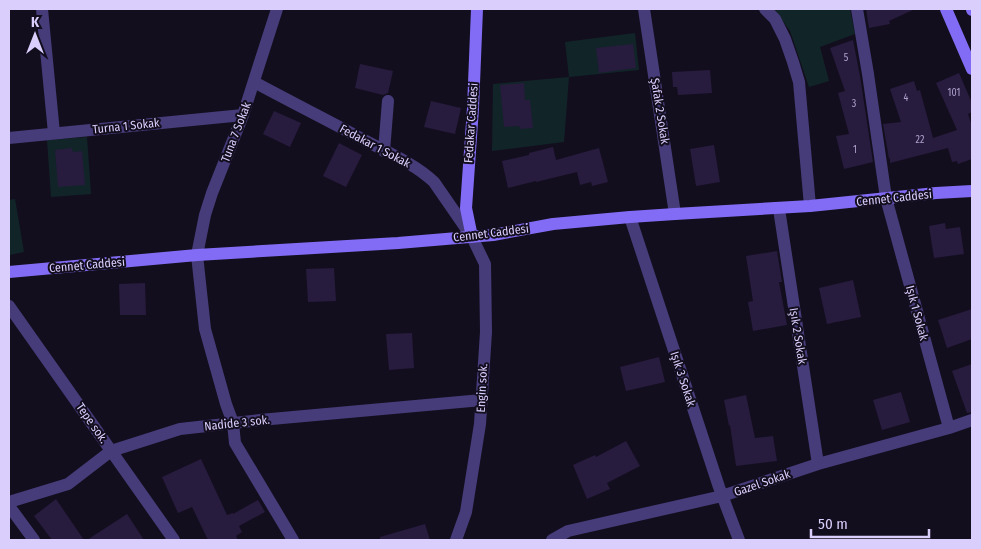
<svg xmlns="http://www.w3.org/2000/svg" width="981" height="549" font-family="'Fira Sans Condensed',sans-serif">
<style>
.green{fill:#112528}
.building{fill:#271b3e}
.lines{fill:none;stroke-linecap:round;stroke-linejoin:round}
.street{stroke:#473c7a;stroke-width:12}
.secondary{stroke:#836cf5;stroke-width:12}
.labels{text-anchor:middle;dominant-baseline:central;stroke-width:4;stroke-linejoin:round;paint-order:stroke}
.number-label{font-size:10px;fill:#ada1cc}
.street-label{font-size:12px;fill:#dacefc;stroke:#130e1e}
</style>
<rect width="100%" height="100%" fill="#130e1e"/>
<path class="green" d="M774,9H850L855,34L820,47L829,81L809,87L790,31Z
M635,33L639,70L569,77L564,142L492,151L493,84L569,77L565,42Z
M87,137L91,194L51,197L47,140Z
M15,199L24,252L9,255V200Z"/>
<path class="building" d="M866,9H915L889,21L890,24L869,28Z
M853,40L860,76L873,162L844,169L836,136L849,134L838,93L845,91L830,48Z
M633,44L636,68L599,73L596,48Z
M360,64L393,71L388,93L383,95L355,88Z
M710,70L712,93L678,95L677,87H673L672,72Z
M959,73L972,103V112L968,114L972,126V159L958,164L957,161L952,162L948,148L890,163V158L889,159L883,124L901,122L890,89L914,81L917,91L920,90L933,138L957,130L936,83Z
M524,83L525,100H530L533,128L520,129L519,126L504,127L500,85Z
M431,101L461,108L455,134L424,127Z
M274,111L301,123L290,147L263,134Z
M339,143L362,155L346,187L323,176Z
M714,145L720,182L696,186L690,149Z
M553,147L556,160L599,148L608,182L592,186L591,182L580,185L577,172L536,182V181L508,188L502,161L529,155V153Z
M72,148L73,152L82,151L85,185L58,187L55,150Z
M945,223L946,229L960,227L964,254L934,258L929,226Z
M777,251L782,282H779L787,325L753,331L748,302L753,301L746,256Z
M334,268L336,301L308,302L306,269Z
M853,280L861,317L827,324L819,288Z
M145,283L146,315H120L119,284Z
M972,309V339L947,348L938,320Z
M412,333L414,368L389,370L386,334Z
M659,357L665,382L626,391L620,367Z
M972,364V412L967,413L952,371Z
M901,392L910,422L882,430L873,400Z
M746,395L755,438L773,436L777,461L736,466L730,425L729,426L724,400Z
M626,441L640,466L607,483L610,489L587,499L573,465L595,455L596,457Z
M201,459L227,515L233,513V514L258,500L265,512L239,526L242,532L236,536L238,540H208L192,507L178,513L162,477Z
M56,499L84,540H52L34,516Z
M127,514L144,540H87Z
M425,524L430,540H380V537Z"/>
<g class="lines">
<path class="street" d="M42,9L54,133
M277,9L243,115L212,193L205,215L197,255L205,329L226,404L233,423L235,443L293,540
M644,9L675,214
M765,9L775,19L785,39L793,62L799,82L810,206
M857,9L868,74L886,198L949,428
M254,82C291,102 329,121 366,141C389,153 415,164 434,182L472,237L485,264L486,332L480,424L466,512L456,540
M9,138L243,115
M384,151L388,101
M779,209L818,464
M630,217L719,487L739,540
M9,306L174,540
M9,502L68,484L111,451L180,429L260,420L482,400
M9,506L34,540
M552,540L568,531L722,496L818,464L949,428L972,420"/>
<path class="secondary" d="M946,9L972,69
M972,9V10
M472,237L466,208L473,108L477,9
M9,272L197,255L398,243L493,235L553,224L630,217L675,214L810,206L936,193L972,191"/>
</g>
<g class="labels">
<g class="number-label">
<text x="846" y="58">5</text>
<text x="954" y="93">101</text>
<text x="906" y="98">4</text>
<text x="854" y="104">3</text>
<text x="920" y="140">22</text>
<text x="855" y="150">1</text>
</g>
<g class="street-label">
<text transform="translate(660 111) rotate(81)">Şafak 2 Sokak</text>
<text transform="translate(471 123) rotate(-86)">Fedakar Caddesi</text>
<text transform="translate(126 126) rotate(-6)">Turna 1 Sokak</text>
<text transform="translate(236 132) rotate(-69)">Tuna 7 Sokak</text>
<text transform="translate(375 146) rotate(28)">Fedakar 1 Sokak</text>
<text transform="translate(894 198) rotate(-6)">Cennet Caddesi</text>
<text transform="translate(491 233) rotate(-7)">Cennet Caddesi</text>
<text transform="translate(87 265) rotate(-5)">Cennet Caddesi</text>
<text transform="translate(917 313) rotate(75)">Işık 1 Sokak</text>
<text transform="translate(798 336) rotate(81)">Işık 2 Sokak</text>
<text transform="translate(683 379) rotate(72)">Işık 3 Sokak</text>
<text transform="translate(482 388) rotate(-87)">Engin sok.</text>
<text transform="translate(92 423) rotate(55)">Tepe sok.</text>
<text transform="translate(237 423) rotate(-6)">Nadide 3 sok.</text>
<text transform="translate(762 483) rotate(-19)">Gazel Sokak</text>
</g>
</g>
<rect width="981" height="549" fill="none" stroke="#dacefc" stroke-width="20"/>
<g transform="translate(35 35)" stroke="#130e1e" stroke-width="4" paint-order="stroke">
<path d="M0-4L9 19L0 12L-9 19Z" fill="#dacefc"/>
<text y="-8" font-size="14" font-weight="bold" text-anchor="middle" fill="#dacefc">K</text>
</g>
<path d="M811 529v8h118v-8" fill="none" stroke="#dacefc" stroke-width="2.5"/>
<text x="818" y="529" font-size="15" fill="#dacefc" stroke="#130e1e" stroke-width="4" paint-order="stroke">50 m</text>
</svg>
